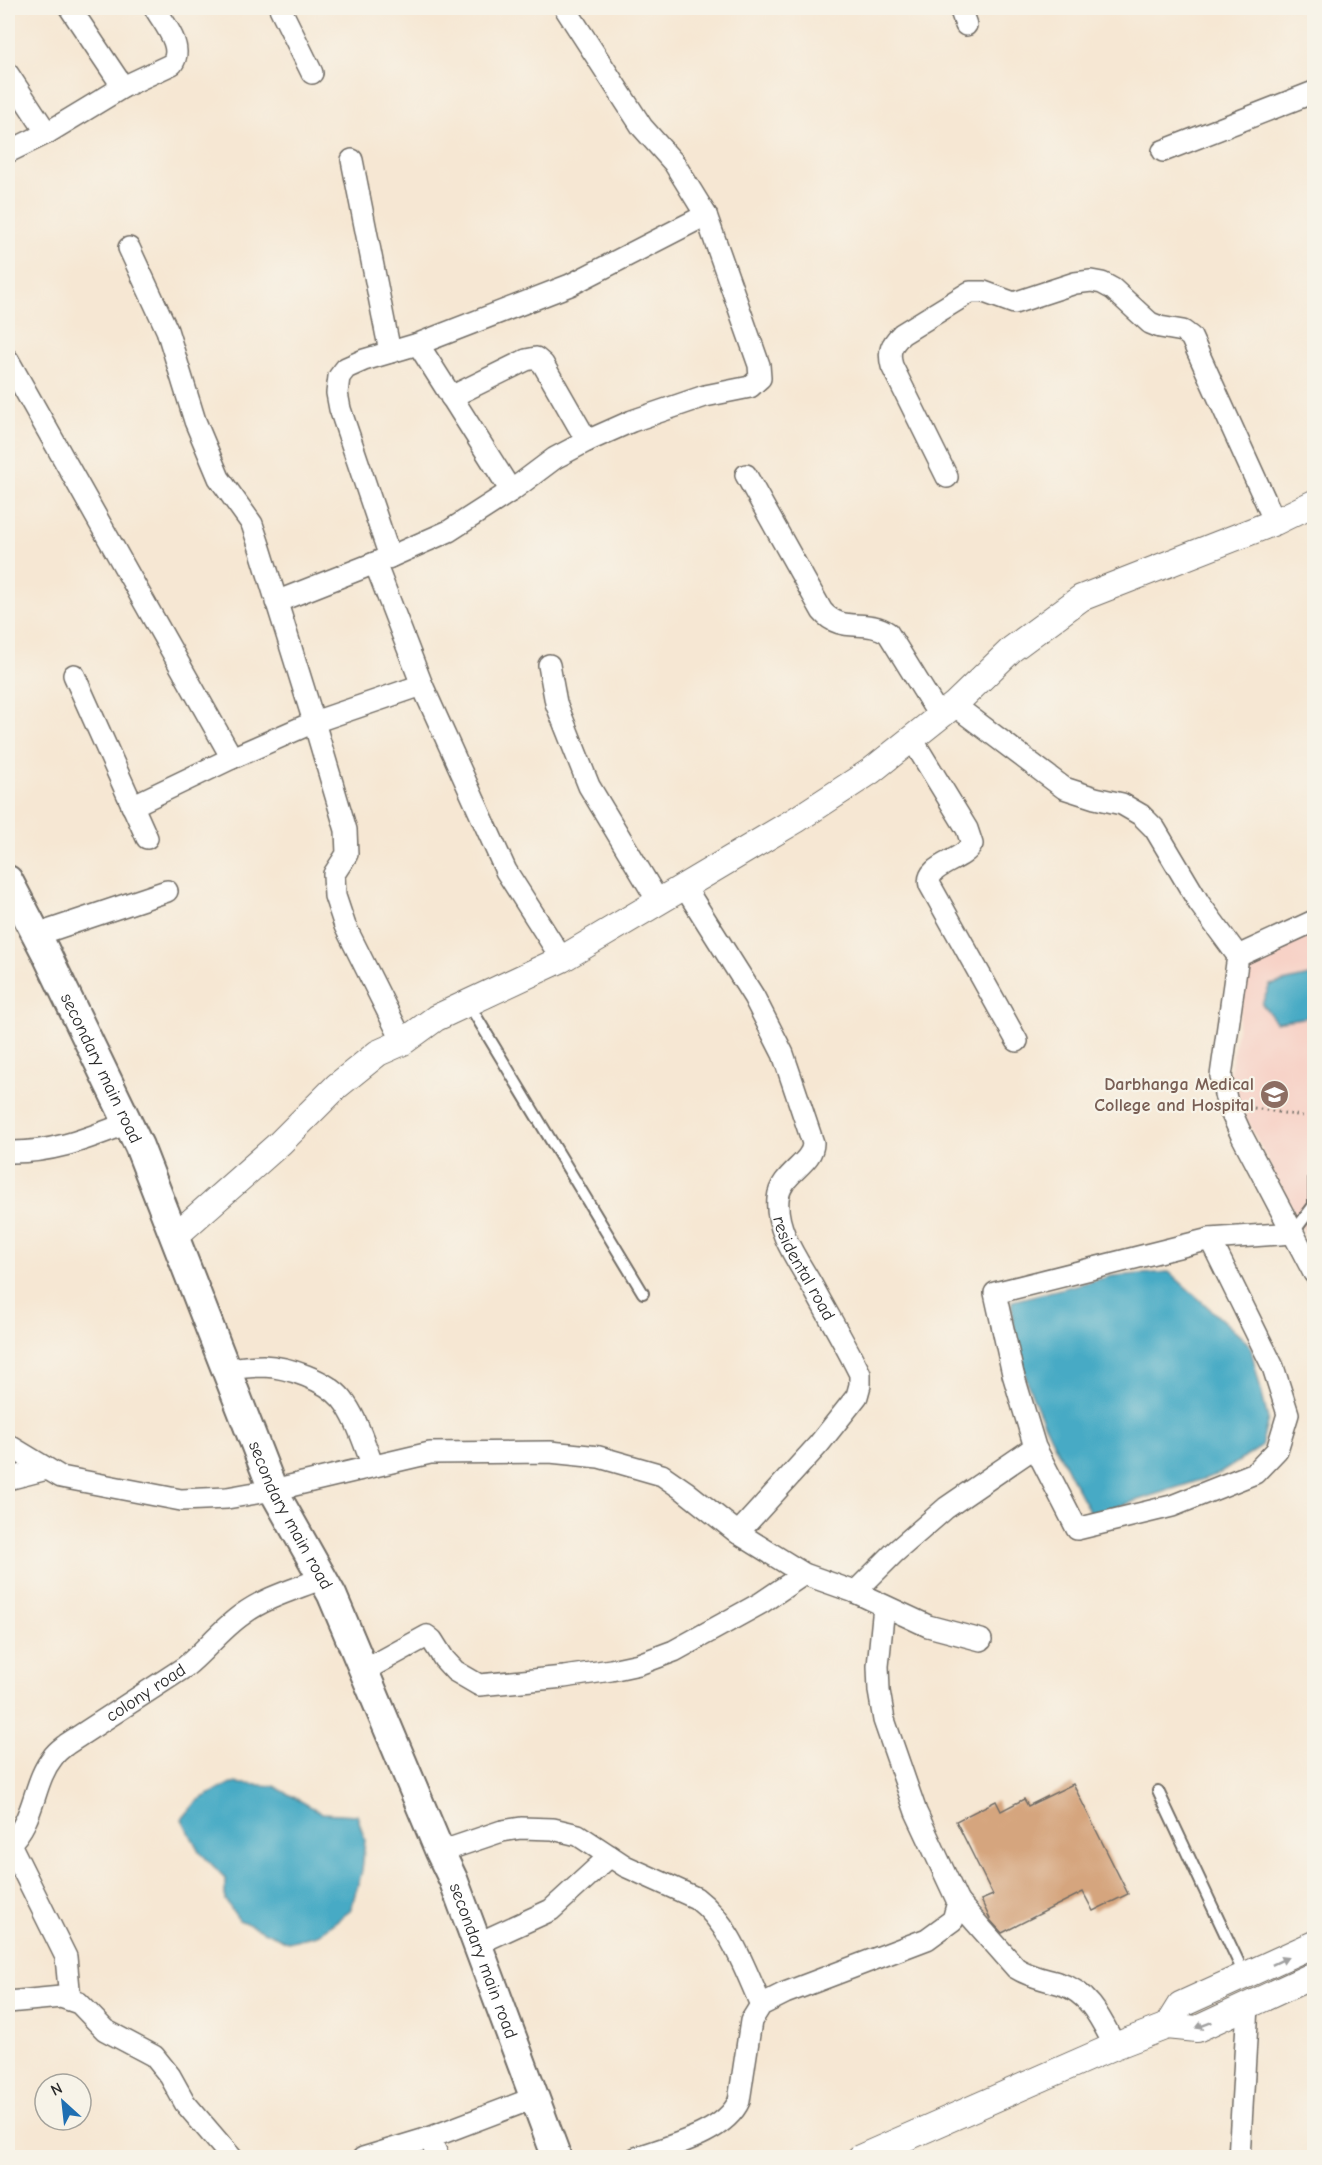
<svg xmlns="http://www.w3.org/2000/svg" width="1322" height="2165" font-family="'Comic Neue',sans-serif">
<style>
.built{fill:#f7d1c6}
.water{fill:#46aac5;stroke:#386a78;stroke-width:1.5}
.building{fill:#d5a57e}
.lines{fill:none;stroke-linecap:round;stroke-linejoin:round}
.service-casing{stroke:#726d66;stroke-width:14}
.minor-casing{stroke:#726d66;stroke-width:24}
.tertiary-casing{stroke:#726d66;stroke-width:28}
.secondary-casing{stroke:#726d66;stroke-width:32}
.path{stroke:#726d66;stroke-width:3;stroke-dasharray:1.5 4.5;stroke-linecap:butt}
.service{stroke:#fff;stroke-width:10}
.minor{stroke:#fff;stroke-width:21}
.tertiary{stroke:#fff;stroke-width:26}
.secondary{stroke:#fff;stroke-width:28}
.oneway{fill:#a0a0a0}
.labels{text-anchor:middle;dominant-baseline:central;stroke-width:4.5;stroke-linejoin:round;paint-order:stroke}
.street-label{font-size:18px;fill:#2b2b2b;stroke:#f7f3e8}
.education-label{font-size:18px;font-weight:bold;fill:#785e54;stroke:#f7f3e8;text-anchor:end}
</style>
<rect width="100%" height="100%" fill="#f7f3e8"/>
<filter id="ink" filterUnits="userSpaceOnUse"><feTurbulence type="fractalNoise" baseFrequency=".0167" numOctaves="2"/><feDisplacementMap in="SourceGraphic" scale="12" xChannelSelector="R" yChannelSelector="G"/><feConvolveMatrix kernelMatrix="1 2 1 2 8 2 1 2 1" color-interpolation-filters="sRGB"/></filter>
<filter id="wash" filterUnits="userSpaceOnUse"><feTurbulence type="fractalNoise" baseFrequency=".008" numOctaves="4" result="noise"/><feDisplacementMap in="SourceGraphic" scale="24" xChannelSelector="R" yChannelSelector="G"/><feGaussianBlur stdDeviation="1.35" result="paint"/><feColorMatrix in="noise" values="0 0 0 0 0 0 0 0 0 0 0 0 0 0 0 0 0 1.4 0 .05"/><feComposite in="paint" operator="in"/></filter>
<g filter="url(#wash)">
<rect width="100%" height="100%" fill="#f6e7d3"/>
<path class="built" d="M1314,931V1251L1242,1110L1229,1077L1249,960Z"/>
<path class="water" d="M1314,975V1016L1276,1022L1262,1004L1270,985Z
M1169,1272L1250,1345L1268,1419L1261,1447L1219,1474L1091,1515C1057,1449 1013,1378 1012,1301L1112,1276Z
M231,1783L274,1786L322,1813L357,1815L365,1840L362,1871L350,1911L317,1935L288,1942L239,1920L225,1900V1878L199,1851L182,1819L198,1800Z"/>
<g id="blocks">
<path class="building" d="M1073,1784L1128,1894L1093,1911L1083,1892L1002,1933L991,1921L981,1900L993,1895L956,1821L996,1801L1001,1811L1024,1799L1028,1806Z"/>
</g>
</g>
<g filter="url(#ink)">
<use href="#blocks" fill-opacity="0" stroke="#726d66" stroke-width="1.5"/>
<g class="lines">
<defs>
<path id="service" d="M468,1003L643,1293
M1293,1233L1314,1205V1154
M1158,1791L1245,1976"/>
<g id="minor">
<path d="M70,8L123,87"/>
<path d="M280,8L312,73"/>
<path d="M960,8L966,25"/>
<path d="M8,74L47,133"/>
<path d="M1163,151L1314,92"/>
<path d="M8,152L47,133L123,87L172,64C185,47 163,23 155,8"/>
<path d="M352,160L390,352"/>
<path d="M129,248L167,330L195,421L219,478L252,524L260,548L314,722L346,830L347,854L334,874L335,896L345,926L403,1042"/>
<path d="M418,344L511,491"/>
<path d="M8,360L232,758"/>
<path d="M451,397L526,360L536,358L543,364L587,441"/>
<path d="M746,475L822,611C841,634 866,618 888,633L940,717"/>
<path d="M947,477L892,366C888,351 891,345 902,334L970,292H984L1014,303L1075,283L1091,281L1102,283L1113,289L1150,323L1160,327L1183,331L1191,337L1275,522"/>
<path d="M390,557L340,409L337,393L339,377L346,368L364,360L418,344L570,285L706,215"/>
<path d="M375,563L422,685L506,871L562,959"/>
<path d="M276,602L390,557L449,531L511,491L555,458L587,441L632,421L705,396L750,387L760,378L759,365L706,215L674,163L642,127L565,8"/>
<path d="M549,665L556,703L589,786L658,901"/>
<path d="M74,675L147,838"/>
<path d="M954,705L1064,788L1095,798L1122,804L1141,815L1155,829L1199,903L1238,956"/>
<path d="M912,739L967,829L972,844C964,861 924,865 930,885L1017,1041"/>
<path d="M132,806L232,758L314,722L422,685"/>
<path id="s1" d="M684,886L754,997L783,1054L813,1143C813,1164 780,1173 778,1199C775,1231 799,1262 814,1289C829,1317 846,1345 860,1374V1385L857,1396L846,1410L819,1444L738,1533"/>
<path d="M1314,921L1238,956L1221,1076L1227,1103L1241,1134L1314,1273"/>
<path d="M36,935L167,891"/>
<path d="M8,1152C53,1153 86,1139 128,1123"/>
<path d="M1210,1239L1293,1233"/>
<path d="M226,1369C238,1368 251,1366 263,1366C288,1367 326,1380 342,1399C357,1418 364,1444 373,1466"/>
<path d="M8,1445L61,1477L181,1500L227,1498L273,1490L430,1453L550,1452L599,1457L662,1475L685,1491L738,1533L804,1574L855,1592L928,1626L981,1640"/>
<path d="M8,1479L47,1469"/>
<path d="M855,1592L894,1553L946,1508L1035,1447L1013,1374L995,1293L1210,1239L1273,1367L1288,1414L1277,1450L1255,1473L1172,1506L1077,1529L1035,1447"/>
<path d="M365,1670L427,1636L432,1640L444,1659L455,1671L479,1685L564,1677L611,1670L639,1664L674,1651L761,1603L804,1574"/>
<path d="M10,1844L66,1957L70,1999"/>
<path id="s2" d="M8,1845C36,1820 32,1783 53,1757C56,1752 62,1748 67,1744L185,1667C205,1651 221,1629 243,1614C266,1597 296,1589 323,1578"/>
<path d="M440,1852L502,1831L521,1828L553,1829L578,1835L625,1866L696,1898C730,1924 744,1967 761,2005"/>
<path d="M958,1902L1016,1968C1030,1977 1045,1979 1061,1984C1090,1993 1101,2020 1115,2046"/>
<path d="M477,1944L551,1910L610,1856"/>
<path d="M8,2002L61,1997L79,2003L105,2030L154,2056L170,2076L185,2103L232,2158"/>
<path d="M429,2138L439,2158"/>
<path d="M363,2158L429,2138L534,2098"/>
<path d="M636,2158C668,2146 724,2134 739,2101L751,2021L761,2005L785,1993L927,1939L953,1920L958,1902L916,1812L884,1720L879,1691L878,1666L884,1606"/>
<path d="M1239,2158L1248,2006"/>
</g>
<path id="tertiary" d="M174,1237L280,1143L337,1086L378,1053L403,1042L436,1018L562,959L796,820L871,771L954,705L1012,649L1081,598L1275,522L1314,503
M1167,2026L1180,2005L1314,1944
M860,2158L1115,2046L1167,2026L1197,2029L1314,1975"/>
<g id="secondary">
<path id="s3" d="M8,880L45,951L139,1146L273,1490L332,1595L440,1852L453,1879L557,2158"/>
</g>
</defs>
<use href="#service" class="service-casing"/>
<use href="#minor" class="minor-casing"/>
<use href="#tertiary" class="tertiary-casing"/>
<use href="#secondary" class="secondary-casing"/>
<path class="path" d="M1248,1107L1314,1118"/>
<use href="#service" class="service"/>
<use href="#minor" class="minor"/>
<use href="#tertiary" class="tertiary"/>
<use href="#secondary" class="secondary"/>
</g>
<defs><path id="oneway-solid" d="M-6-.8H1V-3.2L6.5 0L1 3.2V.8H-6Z" transform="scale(1.5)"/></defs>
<g class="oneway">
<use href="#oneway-solid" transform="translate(1280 1961) rotate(-25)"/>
<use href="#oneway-solid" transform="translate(1204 2025) rotate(159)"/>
</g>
</g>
<defs>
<symbol id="university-disc" viewBox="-11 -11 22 22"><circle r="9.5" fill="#8d6e63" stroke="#f7f3e8"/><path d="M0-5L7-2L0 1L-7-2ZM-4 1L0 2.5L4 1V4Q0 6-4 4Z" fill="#fff"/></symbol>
</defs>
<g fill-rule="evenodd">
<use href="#university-disc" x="1258" y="1078" width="33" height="33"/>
</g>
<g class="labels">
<g class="street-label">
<text stroke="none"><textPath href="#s3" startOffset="210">secondary main road</textPath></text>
<text stroke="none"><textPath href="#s1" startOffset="432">residental road</textPath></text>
<text stroke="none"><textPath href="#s3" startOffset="696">secondary main road</textPath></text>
<text stroke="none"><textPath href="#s2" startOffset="213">colony road</textPath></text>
<text stroke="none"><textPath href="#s3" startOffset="1182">secondary main road</textPath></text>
</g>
<g class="education-label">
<text x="1254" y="1084">Darbhanga Medical<tspan x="1254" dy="21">College and Hospital</tspan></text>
</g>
</g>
<rect width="1322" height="2165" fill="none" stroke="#f7f3e8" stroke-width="30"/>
<g transform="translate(63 2102) rotate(333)"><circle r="28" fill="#f7f3e8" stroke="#a5a39c" stroke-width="1.5"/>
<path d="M0-4.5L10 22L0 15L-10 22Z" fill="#1f6fb2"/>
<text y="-9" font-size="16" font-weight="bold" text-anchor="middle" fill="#2b2b2b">N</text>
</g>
</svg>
